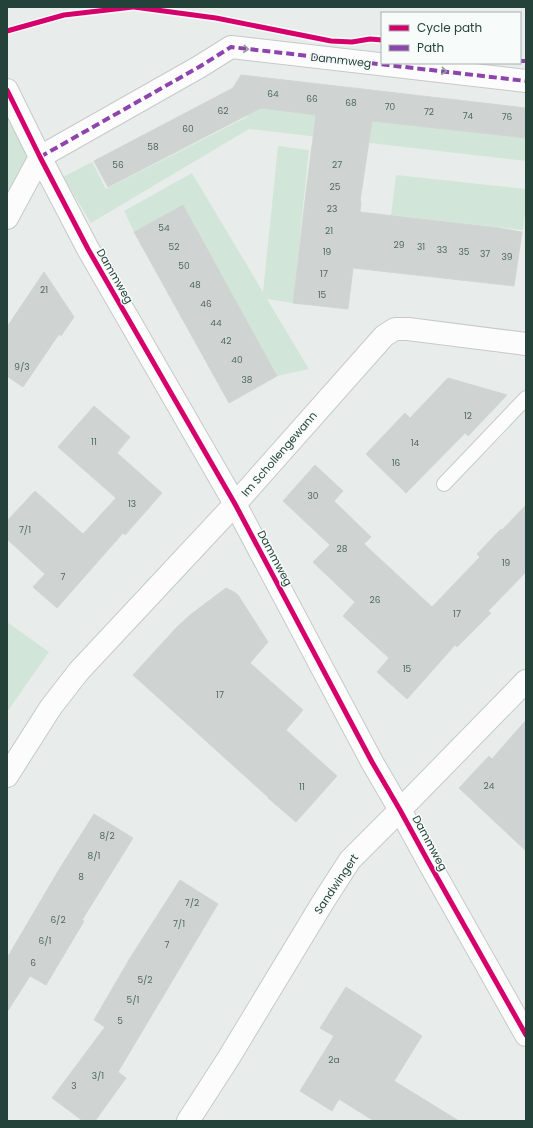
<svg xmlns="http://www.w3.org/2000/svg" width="533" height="1128" font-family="Poppins,sans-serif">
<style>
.green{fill:#d1e6d8}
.building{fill:#cfd4d2;stroke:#d1d6d4}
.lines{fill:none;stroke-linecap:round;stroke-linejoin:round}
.lane-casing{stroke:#c5cac8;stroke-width:16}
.street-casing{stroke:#c5cac8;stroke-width:24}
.lane{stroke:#fcfcfc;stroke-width:14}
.street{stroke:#fcfcfc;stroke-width:22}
.quiet{stroke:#8e44ad;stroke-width:4;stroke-dasharray:8 4;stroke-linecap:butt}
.cycleway-casing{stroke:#f7fbf9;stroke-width:8}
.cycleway{stroke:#d6006c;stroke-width:5}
.oneway{stroke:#909f9b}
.labels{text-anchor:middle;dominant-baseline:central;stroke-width:3;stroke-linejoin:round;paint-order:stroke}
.number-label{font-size:9px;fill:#506761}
.street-label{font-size:11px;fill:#24423a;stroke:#f7fbf9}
</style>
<rect width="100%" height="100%" fill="#e8edeb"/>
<path class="green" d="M252,106L526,138V161L249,129L91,223L63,177L92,162L106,189L247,117Z
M7,108L30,155L7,196Z
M278,146L309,150L293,303L267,299L309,369L277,376L183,205L134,232L124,211L192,173L263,292Z
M396,175L526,189V205L523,230L391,215Z
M7,622L49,652L7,712Z"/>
<path class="building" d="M241,75L526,108V138L372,121L360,201H361L360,212L499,228L522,232L514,286L353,268L348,309L293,303L306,193L316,115L261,108L108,187L94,161L233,88Z
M183,205L277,376L229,403L134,232Z
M44,272L74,317L61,336L59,334L23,387L7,376V327Z
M448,378L507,395L468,436L465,433L406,493L366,454L405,413L410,418Z
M94,406L130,437L117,453L162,493L125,535L123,533L57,608L33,587L45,574L7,539V521L35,491L83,534L116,498L58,447Z
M315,465L343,491L334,501L371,537L364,544L432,607L480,557L477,554L501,529L502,530L526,505V572L488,611L491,613L457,647L455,645L407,699L377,672L389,658L343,616L355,602L313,562L330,545L283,501Z
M226,588L234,592L238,595L268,642L250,663L303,710L286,730L337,776L296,822L268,798V797L133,675L177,627L190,615Z
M526,720V851L459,788L489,756L492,759Z
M94,814L133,838L82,920L84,921L46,985L30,976L7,1012V958L60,868Z
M180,880L218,904L118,1072L126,1078L95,1121H83L52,1098L105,1027L94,1020L130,958Z
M346,987L422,1036L394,1081L459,1121H374L339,1099L332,1111L300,1091L334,1036L320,1028Z"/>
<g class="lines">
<defs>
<path id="lane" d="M444,484L526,398"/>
<path id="street" d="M7,90L40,157L88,249L235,504L372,762L400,810L429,863L526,1035
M40,157L199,67L231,47L526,81
M7,218L40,157
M7,776L51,707L79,671L235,504L384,336L395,329H408L526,344
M188,1121L228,1059L323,902L350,860L400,810L526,681"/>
</defs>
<use href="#lane" class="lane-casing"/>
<use href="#street" class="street-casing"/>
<use href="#lane" class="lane"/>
<use href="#street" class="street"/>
<path class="quiet" d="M520,61H526
M40,157L199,67L231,47L526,81"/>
<defs>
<path id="cycleway" d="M134,7L216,18L331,41L352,42L370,39L382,40
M7,31L64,15L133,7
M7,90L40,157L88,249L235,504L372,762L400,810L429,863L526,1035"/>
</defs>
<use href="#cycleway" class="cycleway-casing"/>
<use href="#cycleway" class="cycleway"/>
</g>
<defs><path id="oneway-chevron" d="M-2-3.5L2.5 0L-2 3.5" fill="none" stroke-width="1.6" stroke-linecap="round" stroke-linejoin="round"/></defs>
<g class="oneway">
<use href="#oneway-chevron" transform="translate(246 49) rotate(6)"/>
<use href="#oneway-chevron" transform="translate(444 71) rotate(6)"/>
</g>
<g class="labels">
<g class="number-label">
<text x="273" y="94">64</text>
<text x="312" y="99">66</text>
<text x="351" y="103">68</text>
<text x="390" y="107">70</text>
<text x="223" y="111">62</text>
<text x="429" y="112">72</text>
<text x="468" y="116">74</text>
<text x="507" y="117">76</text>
<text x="188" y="129">60</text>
<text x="153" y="147">58</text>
<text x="118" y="165">56</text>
<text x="337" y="165">27</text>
<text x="335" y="187">25</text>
<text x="332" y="209">23</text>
<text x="164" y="228">54</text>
<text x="329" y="231">21</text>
<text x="399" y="245">29</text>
<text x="174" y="247">52</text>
<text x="421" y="247">31</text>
<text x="442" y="250">33</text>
<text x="327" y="252">19</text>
<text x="464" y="252">35</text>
<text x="485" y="254">37</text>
<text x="507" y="257">39</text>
<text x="184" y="266">50</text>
<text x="324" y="274">17</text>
<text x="195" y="285">48</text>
<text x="44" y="290">21</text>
<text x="322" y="295">15</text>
<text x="206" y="304">46</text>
<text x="216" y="323">44</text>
<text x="226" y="341">42</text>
<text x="237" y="360">40</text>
<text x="22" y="367">9/3</text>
<text x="247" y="380">38</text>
<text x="468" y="416">12</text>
<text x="94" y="442">11</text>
<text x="415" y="443">14</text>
<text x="396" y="463">16</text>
<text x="313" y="496">30</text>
<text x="132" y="504">13</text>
<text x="25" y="530">7/1</text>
<text x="342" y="549">28</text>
<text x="506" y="563">19</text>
<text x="63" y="577">7</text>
<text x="375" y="600">26</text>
<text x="457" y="614">17</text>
<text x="407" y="669">15</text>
<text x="220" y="695">17</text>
<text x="489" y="786">24</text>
<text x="302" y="787">11</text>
<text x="107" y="836">8/2</text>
<text x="94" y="856">8/1</text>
<text x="81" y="877">8</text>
<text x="192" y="903">7/2</text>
<text x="58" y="920">6/2</text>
<text x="179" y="924">7/1</text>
<text x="45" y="941">6/1</text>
<text x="167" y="945">7</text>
<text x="33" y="963">6</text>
<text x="145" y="980">5/2</text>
<text x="133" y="1000">5/1</text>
<text x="120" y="1021">5</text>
<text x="334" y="1060">2a</text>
<text x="98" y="1076">3/1</text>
<text x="74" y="1086">3</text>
</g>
<g class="street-label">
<text transform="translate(341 60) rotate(6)">Dammweg</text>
<text transform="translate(115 276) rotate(60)">Dammweg</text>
<text transform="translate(279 454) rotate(-49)">Im Schollengewann</text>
<text transform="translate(275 558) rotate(62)">Dammweg</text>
<text transform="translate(430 843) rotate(62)">Dammweg</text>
<text transform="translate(336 884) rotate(-56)">Sandwingert</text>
</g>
</g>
<rect width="533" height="1128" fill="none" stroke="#24423a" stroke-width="16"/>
<rect x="381" y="12" width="140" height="52" fill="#f7fbf9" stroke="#a3b1ad"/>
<rect x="389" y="25" width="20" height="6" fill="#d6006c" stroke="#a3b1ad"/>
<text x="417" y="32" font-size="12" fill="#24423a">Cycle path</text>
<rect x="389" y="45" width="20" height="6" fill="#8e44ad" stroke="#a3b1ad"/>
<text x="417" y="52" font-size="12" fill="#24423a">Path</text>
</svg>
